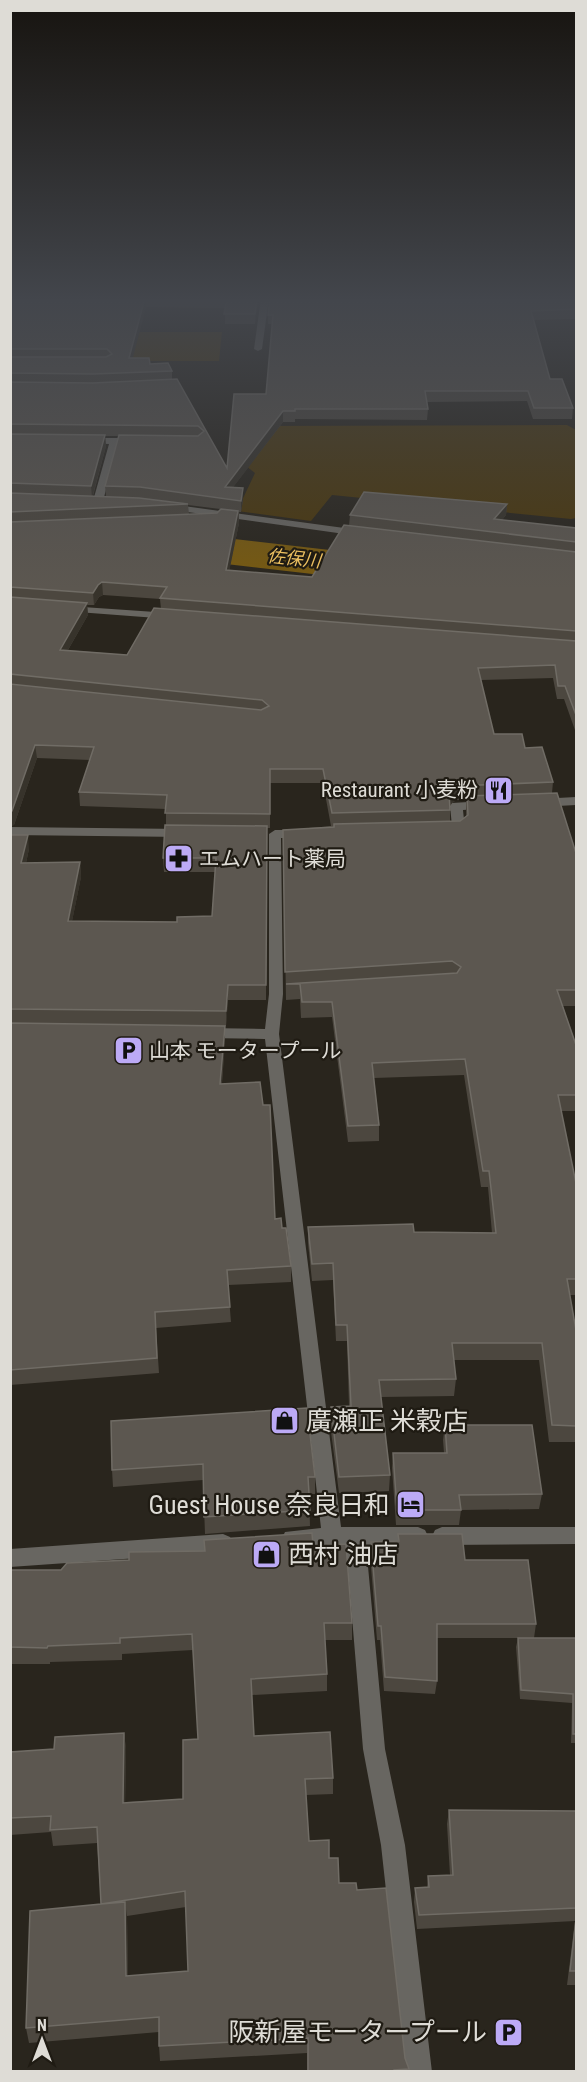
<svg xmlns="http://www.w3.org/2000/svg" width="587" height="2082" font-family="'Roboto Condensed','Noto Sans JP',sans-serif">
<style>
.green{fill:#4b380d}
.lines{fill:none;stroke-linecap:round;stroke-linejoin:round}
.river{fill:#785a10;fill-rule:evenodd}
.minor{fill:#686661;fill-rule:evenodd}
.primary{fill:#aaa69e;fill-rule:evenodd}
.wall{fill:#4c473f;fill-rule:evenodd}
.shaded-wall{fill:#37332b}
.building{fill:#5c5750;stroke:#706c65;stroke-width:1.5;fill-rule:evenodd}
.labels{text-anchor:middle;dominant-baseline:central;stroke-width:4.5;stroke-linejoin:round;paint-order:stroke}
.far-water-label{font-size:18px;font-style:italic;fill:#ebbf60;stroke:#1f1b13}
.poi-label{font-size:21px;fill:#dedcd6;stroke:#1f1b13;text-anchor:start}
.near-poi-label{font-size:26px;fill:#dedcd6;stroke:#1f1b13;text-anchor:start}
</style>
<rect width="100%" height="100%" fill="#29251d"/>
<path class="green" d="M124,332H222L219,361H117Z
M567,425L576,430V518L571,519L332,495L311,521L237,511L255,473L246,466L236,426Z"/>
<g class="lines">
<path class="river" d="M131,527L477,567L576,574V601L477,593L131,553L76,554L10,562V536L76,528Z"/>
<path class="minor" d="M261,298H269L262,349L258,351L254,349Z
M85,438H136L140,441L136,444H118L103,501L98,504L93,501L109,444L82,443L81,441Z
M169,504L359,530L364,533L359,536L166,509V505Z
M68,606L170,613L175,616L170,619L64,611V607Z
M576,797V805L539,807L533,803L539,799Z
M485,801L489,802L491,805L489,808L463,810L465,830L464,833H444L443,830L444,827L452,826L450,806L452,803Z
M10,827L184,829L190,833L184,837L10,835Z
M275,830H302L308,834L302,838H281L283,994L279,1034L341,1527H418L425,1530L428,1536L425,1542L418,1545H366L385,1749L405,1845L432,2072H406L381,1845L363,1749L346,1545L292,1547L285,1544L282,1538L285,1532L321,1528L265,1039L205,1038L198,1033L205,1028L265,1029L269,994V834Z
M442,1527H576V1544L442,1545L435,1542L432,1536L435,1530Z
M223,1534L230,1537L233,1543L230,1549L223,1552L10,1567V1549Z"/>
<path class="primary" d="M224,298H292L288,300H228Z"/>
</g>
<path class="wall" d="M10,298H258L255,324H225V308L146,307L132,358L172,371V379L227,468L266,394L272,324H268V315L576,298V319L534,320L550,379L573,408L572,419H533L527,401L427,402L428,409L427,420L295,419V422H283L233,487L243,500L241,512H239V523L229,571L312,577L349,526L350,515L507,504L506,515L502,520L576,528V733L564,699H557L553,678L481,680L494,734L525,748L553,782L552,793L576,853V1006H563L576,1045V1111H561L576,1183V1295H570L576,1330V1442H549L539,1360H454L456,1379L454,1396L381,1397L390,1475L389,1491L339,1493L330,1424L331,1407L349,1406L347,1341H336L333,1280L312,1281L308,1243V1227L414,1232L492,1233L488,1187H481L464,1075L374,1078L379,1125V1141L348,1142L332,1017L301,1018L300,999L286,1000L283,830L334,826H331L323,783H270V828H267L266,1000H228L226,1026H225V1041L222,1083L275,1219L282,1228L291,1266V1282L228,1285L231,1322L156,1328L159,1373L10,1385V835L29,849L26,863L80,862L81,877L72,921L177,922L212,916L215,872H164L163,858L166,825V809L80,806L79,792L90,760L37,758L14,825L10,826ZM105,436H119L105,486L106,496H93L106,446ZM188,505L220,509L217,513L189,514ZM103,595L160,599L161,609L127,655L68,650L88,615L87,605H94L99,597ZM466,799V817L460,821L450,822V805L456,800Z
M111,1421L315,1477V1494H309L310,1526L205,1534L203,1480L113,1487L112,1470Z
M445,1425L542,1494L539,1509L461,1510L459,1525H396L392,1468L393,1453H444L443,1440Z
M398,1534L465,1560L536,1624L534,1638H437V1681L435,1694L384,1691L380,1640H377L370,1555L371,1542L398,1541Z
M313,1545L352,1623V1640H325L327,1674V1691L252,1695L254,1736L333,1778V1794L306,1795L309,1841L329,1858L339,1883L357,1890L405,2058L408,2072H307V2053L160,2061L159,2046V2032L29,2043L26,2028L101,1904L97,1843L53,1846L51,1832L10,1835V1752L54,1749L124,1733L126,1749L125,1802L183,1799L198,1739L193,1650L122,1654V1660L50,1662V1664H10V1570H61L129,1560L205,1551ZM186,1907L188,1971L128,1976L127,1916Z
M518,1638H576V1743H571L572,1703L520,1699L516,1647Z
M449,1810L576,1811V1985H567L575,1921L417,1929L414,1902L415,1888L427,1887L428,1876L450,1875L447,1824Z"/>
<path class="shaded-wall" d="M145,298L146,307L130,369L129,358Z
M257,298L258,303L255,324V314Z
M283,411V422L225,498V487Z
M105,435L106,446L92,498L91,486Z
M243,488V500L241,512V501Z
M507,504L506,515L493,531L494,519Z
M238,511L239,523L227,582L226,570Z
M102,582L103,595L99,597L94,605L93,593L98,585Z
M87,603L88,615L61,662L60,650Z
M35,745L37,758L14,825L10,826V812Z
M457,786L456,800L448,806L449,792Z
M28,835L29,849L23,877L21,863Z
M80,862L81,877L69,936L68,921Z
M228,985V1000L226,1026V1011Z
M225,1026V1041L220,1099V1084Z
M124,1733L126,1749L125,1819L123,1803Z
M125,1902L127,1917L128,1992L126,1976Z"/>
<path class="building" d="M10,298H145L129,358H149L150,364L168,363L172,371L93,374L10,373V357H106L112,354L107,349H10Z
M189,298H257L255,314H224L227,298Z
M270,298H576V309L531,311L550,379H562L573,408H534L528,391H425L428,409H295V411H283L225,487L243,488L241,501L140,487L105,486L119,435L198,436L204,431L198,426L10,424V382L93,383L177,379L227,468L234,394H266L273,315H268Z
M10,434L105,435L91,486L10,483Z
M364,492L507,504L494,519L576,528V542L350,515Z
M10,493L139,498L188,504L10,512Z
M221,509L238,511L226,570L312,577L344,525L576,552V631L160,598L167,587L102,582L98,585L93,593L10,587V522L217,513Z
M10,597L87,603L60,650L127,655L154,608L576,641V715L565,686H558L555,665L478,668L494,734H522L525,748L542,747L553,782L457,786L449,792L450,810L332,813L323,769H270V814L165,813L167,795L79,792L94,747L35,745L12,811L10,812V684L261,710L269,706L262,700L10,674Z
M557,793L576,853V990H557L576,1045V1095H558L576,1183V1279H567L576,1330V1426L552,1425L542,1343H452L456,1379L379,1380L390,1475L339,1477L331,1407L351,1406L347,1325H336L333,1263L312,1264L308,1227L413,1224L414,1232L496,1233L489,1171H483L465,1059L372,1063L379,1125L348,1126L332,1002H302L300,984H286L457,973L461,967L452,961L285,972L283,830L334,827V824L460,821L468,815L467,796Z
M165,825L267,826L266,985H228L226,1011L10,1009V835H28L21,863L80,862L68,921L177,922V917L212,916L216,858H163Z
M10,1023L225,1026L220,1084L260,1082L263,1105H270L275,1219L281,1218L282,1228H286L291,1266L227,1270L230,1307L155,1312L157,1358L10,1370Z
M307,1408L315,1477H308L310,1510L204,1517L203,1464L112,1470L111,1421Z
M445,1425H532L542,1494L459,1495L461,1510H397L393,1453H447Z
M312,1533L313,1545L346,1544L352,1623H324L327,1674L251,1679L254,1736L330,1732L333,1778L305,1779L309,1841L329,1840V1858H338L339,1883H356L357,1890L386,1888L405,2058L409,2069L394,2070V2072H308V2038L159,2046V2017L26,2028L30,1911L101,1904L97,1827L50,1830L51,1816L10,1818V1752L54,1749L55,1737L124,1733L123,1803L183,1799V1740L198,1739L192,1634L120,1638V1643L48,1646L47,1648L10,1647V1570H61L67,1563L129,1560V1552L205,1551L204,1540ZM185,1891L188,1971L126,1976L125,1902L101,1904Z
M398,1534H462L465,1560H528L536,1624H437V1681L385,1677L381,1626H378L371,1542L399,1541Z
M518,1638H576V1734H573V1694L521,1690Z
M449,1810L576,1811V1908L419,1915L415,1888L429,1887L428,1876L453,1875Z
M576,1919V1971H570Z"/>
<linearGradient id="sky" x2="0" y2="1"><stop stop-color="#171410"/><stop offset="0.51" stop-color="#43464c"/><stop offset="1" stop-color="#43464c" stop-opacity="0"/></linearGradient>
<rect width="587" height="589" fill="url(#sky)"/>
<defs>
<symbol id="restaurant-square" viewBox="-11 -11 22 22"><rect x="-9" y="-9" width="18" height="18" rx="4" fill="#bcaaf6" stroke="#1f1b13"/><path d="M-5-6h1v4h1v-4h1v4h1v-4h1v5L-1.5 .5V6h-2V.5L-5-1ZM5-6V6H3V1.5H1.5Q1.5-4 5-6Z" fill="#111"/></symbol>
<symbol id="pharmacy-square" viewBox="-11 -11 22 22"><rect x="-9" y="-9" width="18" height="18" rx="4" fill="#bcaaf6" stroke="#1f1b13"/><path d="M-2-6h4v4h4v4h-4v4h-4v-4h-4v-4h4Z" fill="#111"/></symbol>
<symbol id="parking-square" viewBox="-11 -11 22 22"><rect x="-9" y="-9" width="18" height="18" rx="4" fill="#bcaaf6" stroke="#1f1b13"/><path d="M-3.5-5.5H1a3.5 3.5 0 0 1 0 7H-1V5.5H-3.5ZM-1-3.4V-.6H.8a1.4 1.4 0 0 0 0-2.8Z" fill="#111"/></symbol>
<symbol id="shop-square" viewBox="-11 -11 22 22"><rect x="-9" y="-9" width="18" height="18" rx="4" fill="#bcaaf6" stroke="#1f1b13"/><path d="M-5-2.5h2.3a2.7 3.5 0 0 1 5.4 0H5L5.5 6h-11ZM-1.5-2.5h3a1.5 2.3 0 0 0-3 0Z" fill="#111"/></symbol>
<symbol id="hotel-square" viewBox="-11 -11 22 22"><rect x="-9" y="-9" width="18" height="18" rx="4" fill="#bcaaf6" stroke="#1f1b13"/><path d="M-6-4.5h1.5V1H6V5H4.5V3h-9V5H-6ZM-4 0a1.8 1.8 0 1 1 3.6 0ZM.5 0V-2.5h3Q6-2.5 6 0Z" fill="#111"/></symbol>
</defs>
<g fill-rule="evenodd">
<use href="#restaurant-square" x="482" y="774" width="33" height="33"/>
<use href="#pharmacy-square" x="162" y="842" width="33" height="33"/>
<use href="#parking-square" x="112" y="1034" width="33" height="33"/>
<use href="#shop-square" x="268" y="1404" width="33" height="33"/>
<use href="#hotel-square" x="394" y="1488" width="33" height="33"/>
<use href="#shop-square" x="250" y="1538" width="33" height="33"/>
<use href="#parking-square" x="492" y="2016" width="33" height="33"/>
</g>
<g class="labels">
<g class="far-water-label">
<text transform="translate(294 558) rotate(6)">佐保川</text>
</g>
<g class="poi-label">
<text x="478" y="790" text-anchor="end">Restaurant 小麦粉</text>
<text x="199" y="859">エムハート薬局</text>
<text x="149" y="1051">山本 モータープール</text>
</g>
<g class="near-poi-label">
<text x="306" y="1421">廣瀬正 米穀店</text>
<text x="390" y="1505" text-anchor="end">Guest House 奈良日和</text>
<text x="288" y="1554">西村 油店</text>
<text x="487" y="2032" text-anchor="end">阪新屋モータープール</text>
</g>
</g>
<rect width="587" height="2082" fill="none" stroke="#dedcd6" stroke-width="24"/>
<g transform="translate(42 2040)" stroke="#1f1b13" stroke-width="4.5" paint-order="stroke">
<path d="M0-4.5L10 22L0 15L-10 22Z" fill="#dedcd6"/>
<text y="-9" font-size="16" font-weight="bold" text-anchor="middle" fill="#dedcd6">N</text>
</g>
</svg>
